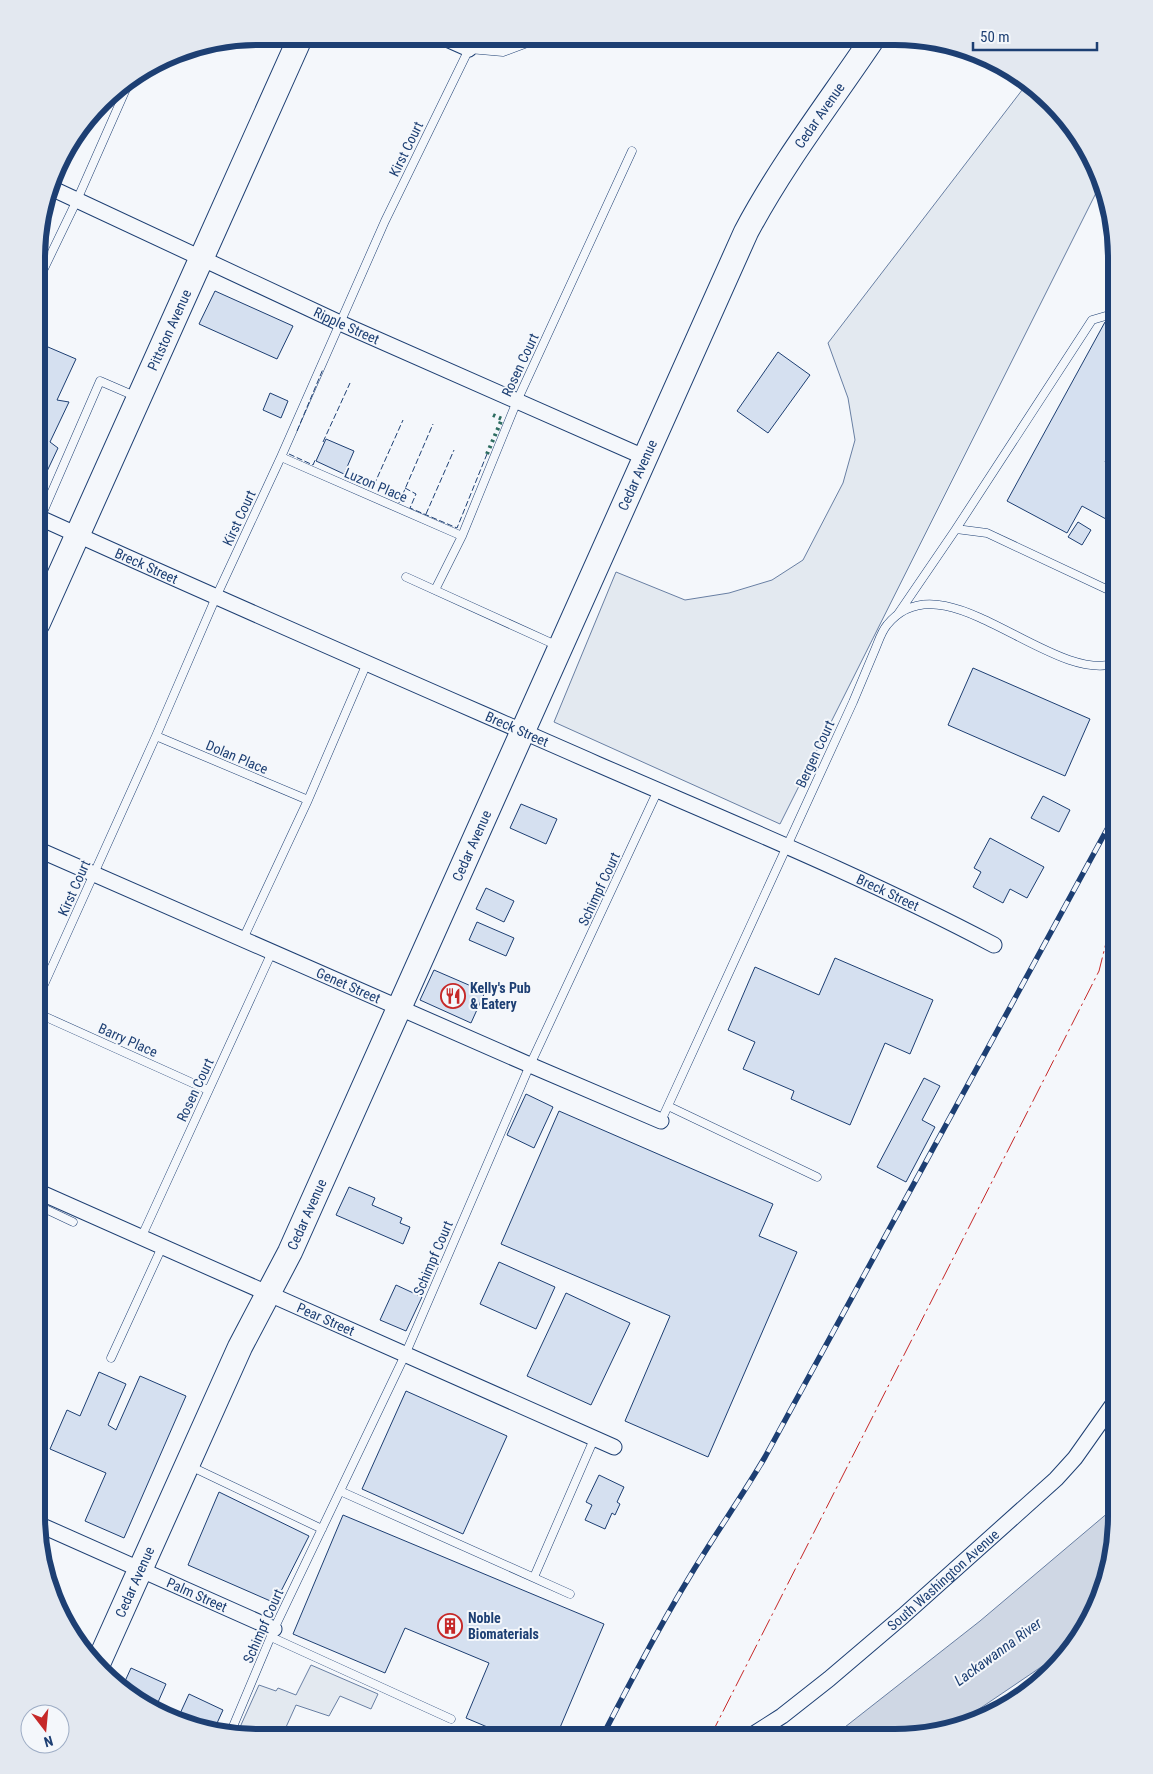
<svg xmlns="http://www.w3.org/2000/svg" width="1153" height="1774" font-family="'Roboto Condensed',sans-serif">
<style>
.green{fill:#e3e9f0;stroke:#687fa3}
.water{fill:#cfd7e4;stroke:#687fa3}
.building{fill:#d5e0f0;stroke:#1d3f73}
.lines{fill:none;stroke-linecap:round;stroke-linejoin:round}
.lane-casing{stroke:#1d3f73;stroke-width:9}
.street-casing{stroke:#1d3f73;stroke-width:17}
.primary-casing{stroke:#1d3f73;stroke-width:26}
.lane{stroke:#f4f7fb;stroke-width:8}
.street{stroke:#f4f7fb;stroke-width:15}
.primary{stroke:#f4f7fb;stroke-width:24}
.rail-casing{stroke:#1d3f73;stroke-width:5.5}
.rail{stroke:#f4f7fb;stroke-width:4;stroke-dasharray:11;stroke-linecap:butt}
.hedge{stroke:#2c6c60;stroke-width:4;stroke-dasharray:2.5 4;stroke-linecap:butt}
.fence{stroke:#1d3f73;stroke-width:1;stroke-dasharray:6 2.5;stroke-linecap:butt}
.power{stroke:#c62828;stroke-width:1;stroke-dasharray:18 4 2.5 4;stroke-linecap:butt}
.labels{text-anchor:middle;dominant-baseline:central;stroke-width:4;stroke-linejoin:round;paint-order:stroke}
.street-label{font-size:14px;fill:#1d3f73;stroke:#f4f7fb}
.poi-label{font-size:14px;font-weight:bold;fill:#1d3f73;stroke:#f4f7fb;text-anchor:start}
.water-label{font-size:15px;font-style:italic;fill:#1d3f73;stroke:#f4f7fb}
.rim{fill:none;stroke:#1d3f73;stroke-width:6}
</style>
<rect width="100%" height="100%" fill="#f4f7fb"/>
<path class="green" d="M1029,81L1071,123L1100,173L1102,181L780,824L554,722L616,572L685,600L729,593L772,580L803,560L843,483L855,440L848,398L828,343Z
M1060,1662L1030,1692L980,1721L971,1723Z
M311,1665L378,1694L371,1709L340,1696L329,1716L296,1705L282,1736H236L259,1685L276,1691L278,1688L296,1695Z"/>
<path class="water" d="M1116,1506V1531L1105,1588L1075,1644L954,1726L896,1738H831L980,1621Z"/>
<path class="building" d="M921,38H925L944,43L938,51Z
M215,291L293,326L277,359L199,324Z
M1105,322L1117,328V441L1105,462L1117,468V525L1082,506L1067,533L1007,501Z
M41,344L76,359L57,400L69,402L50,442L58,448L41,484L38,483V351Z
M778,352L810,375L768,433L737,411Z
M270,393L288,401L281,418L263,410Z
M326,439L354,451L344,474L316,461Z
M1078,522L1091,530L1082,545L1068,537Z
M973,668L1090,719L1065,776L948,725Z
M1043,796L1070,810L1059,832L1031,818Z
M521,804L557,819L546,844L510,828Z
M990,838L1044,867L1027,898L1010,889L1003,903L973,887L981,872L974,868Z
M486,888L514,901L504,922L476,909Z
M477,922L514,938L506,956L469,940Z
M835,958L933,1000L910,1054L885,1043L850,1125L791,1099L794,1091L743,1069L755,1042L728,1030L755,967L819,995Z
M434,970L485,992L471,1023L420,1000Z
M924,1078L940,1086L922,1120L935,1127L906,1182L877,1167Z
M526,1094L553,1107L534,1148L507,1135Z
M559,1111L773,1204L759,1236L797,1252L708,1457L625,1421L670,1316L501,1244Z
M349,1187L375,1198L372,1205L402,1218L400,1223L410,1227L403,1244L336,1215Z
M499,1262L555,1287L536,1329L480,1304Z
M396,1285L422,1297L406,1331L380,1320Z
M566,1293L630,1323L591,1405L527,1376Z
M99,1372L126,1384L108,1425L116,1430L140,1376L186,1396L124,1538L85,1521L106,1473L50,1449L67,1410L80,1416Z
M406,1391L507,1436L463,1534L362,1489Z
M599,1475L624,1487L617,1502L620,1504L615,1515L612,1513L605,1529L585,1520L592,1505L586,1502Z
M219,1492L309,1536L275,1603L188,1565Z
M343,1515L604,1624L556,1737H511L466,1718L489,1663L405,1628L385,1673L293,1634Z
M131,1668L166,1684L155,1709L121,1690Z
M189,1694L223,1710L213,1732L197,1727L178,1718Z"/>
<g class="lines">
<defs>
<path id="lane" d="M38,281L77,200L130,80
M281,457L462,536
M40,519L100,381L137,397
M956,529L1092,320L1109,315L1117,319
M406,577L558,646
M435,590L462,536L517,401L632,151
M898,614L956,529L987,533L1117,594
M156,736L308,800
M243,939L308,800L367,663
M37,1000L156,736L216,597L281,457L385,221L469,49L503,52L543,37
M37,1013L208,1090
M668,1106L817,1177
M661,1121L853,702C860,685 867,669 874,652C878,643 881,632 887,625C943,555 1051,686 1117,663
M37,1205L73,1222
M141,1238L272,952
M111,1358L162,1247
M190,1466L322,1529
M340,1491L570,1594
M534,1577L594,1439
M271,1637L451,1719
M229,1736L274,1629L405,1355L530,1065L658,790"/>
<g id="street">
<path d="M442,37L469,49"/>
<path id="s1" d="M51,188L340,323L644,457"/>
<path id="s2" d="M38,517C223,601 410,682 597,764C730,822 865,877 994,945"/>
<path id="s3" d="M37,849L530,1065L661,1121"/>
<path id="s4" d="M37,1191L614,1447"/>
<path id="s5" d="M38,1524L274,1629"/>
<path id="s6" d="M749,1737L782,1716L829,1679L903,1616L1056,1479L1075,1458L1116,1400"/>
</g>
<g id="primary">
<path id="s7" d="M38,623L301,36"/>
<path id="s8" d="M97,1666L240,1347L290,1252L746,232C782,164 830,102 873,38"/>
</g>
</defs>
<use href="#lane" class="lane-casing"/>
<use href="#street" class="street-casing"/>
<use href="#primary" class="primary-casing"/>
<use href="#lane" class="lane"/>
<use href="#street" class="street"/>
<use href="#primary" class="primary"/>
<defs>
<path id="rail" d="M602,1737C635,1673 669,1608 708,1547C727,1517 747,1488 765,1457L1117,811"/>
</defs>
<use href="#rail" class="rail-casing"/>
<use href="#rail" class="rail"/>
<path class="hedge" d="M487,454L502,419L493,415"/>
<path class="fence" d="M297,431L323,369
M323,442L350,383
M289,454L313,465L316,458
M374,485L403,420
M405,488L416,494L410,508L457,528L487,454
M399,503L433,424
M426,514L454,450"/>
<path class="power" d="M710,1737L1099,971L1116,903"/>
</g>
<defs>
<symbol id="restaurant-ring" viewBox="-11 -11 22 22"><circle r="9.5" fill="#f4f7fb" stroke="#c62828" stroke-width="1.5"/><path d="M-5-6h1v4h1v-4h1v4h1v-4h1v5L-1.5 .5V6h-2V.5L-5-1ZM5-6V6H3V1.5H1.5Q1.5-4 5-6Z" fill="#c62828"/></symbol>
<symbol id="building-ring" viewBox="-11 -11 22 22"><circle r="9.5" fill="#f4f7fb" stroke="#c62828" stroke-width="1.5"/><path d="M-4-6H4V6H1V3H-1V6H-4ZM-2.5-4.3h1.7v1.8h-1.7ZM.8-4.3h1.7v1.8H.8ZM-2.5-1h1.7V.8h-1.7ZM.8-1h1.7V.8H.8Z" fill="#c62828"/></symbol>
</defs>
<g fill-rule="evenodd">
<use href="#restaurant-ring" x="439" y="982" width="28" height="28"/>
<use href="#building-ring" x="436" y="1612" width="28" height="28"/>
</g>
<g class="labels">
<g class="street-label">
<text stroke="none"><textPath href="#s8" startOffset="1712">Cedar Avenue</textPath></text>
<text transform="translate(406 149) rotate(-64)">Kirst Court</text>
<text stroke="none"><textPath href="#s1" startOffset="326">Ripple Street</textPath></text>
<text stroke="none"><textPath href="#s7" startOffset="321">Pittston Avenue</textPath></text>
<text transform="translate(520 365) rotate(-65)">Rosen Court</text>
<text stroke="none"><textPath href="#s8" startOffset="1308">Cedar Avenue</textPath></text>
<text transform="translate(376 485) rotate(23)">Luzon Place</text>
<text transform="translate(239 518) rotate(-65)">Kirst Court</text>
<text stroke="none"><textPath href="#s2" startOffset="119">Breck Street</textPath></text>
<text stroke="none"><textPath href="#s2" startOffset="524">Breck Street</textPath></text>
<text transform="translate(815 754) rotate(-65)">Bergen Court</text>
<text transform="translate(237 757) rotate(23)">Dolan Place</text>
<text stroke="none"><textPath href="#s8" startOffset="902">Cedar Avenue</textPath></text>
<text transform="translate(74 888) rotate(-66)">Kirst Court</text>
<text transform="translate(599 889) rotate(-65)">Schimpf Court</text>
<text stroke="none"><textPath href="#s2" startOffset="929">Breck Street</textPath></text>
<text stroke="none"><textPath href="#s3" startOffset="340">Genet Street</textPath></text>
<text transform="translate(128 1040) rotate(24)">Barry Place</text>
<text transform="translate(195 1090) rotate(-65)">Rosen Court</text>
<text stroke="none"><textPath href="#s8" startOffset="498">Cedar Avenue</textPath></text>
<text transform="translate(433 1258) rotate(-67)">Schimpf Court</text>
<text stroke="none"><textPath href="#s4" startOffset="316">Pear Street</textPath></text>
<text stroke="none"><textPath href="#s6" startOffset="250">South Washington Avenue</textPath></text>
<text stroke="none"><textPath href="#s8" startOffset="92">Cedar Avenue</textPath></text>
<text stroke="none"><textPath href="#s5" startOffset="174">Palm Street</textPath></text>
<text transform="translate(263 1626) rotate(-66)">Schimpf Court</text>
</g>
<g class="poi-label">
<text x="470" y="988">Kelly's Pub<tspan x="470" dy="16">&amp; Eatery</tspan></text>
<text x="468" y="1618">Noble<tspan x="468" dy="16">Biomaterials</tspan></text>
</g>
<g class="water-label">
<text transform="translate(998 1652) rotate(-36)">Lackawanna River</text>
</g>
</g>
<path d="M0 0H1153V1774H0ZM258 45H895A213 213 0 0 1 1108 258V1516A213 213 0 0 1 895 1729H258A213 213 0 0 1 45 1516V258A213 213 0 0 1 258 45Z" fill="#e3e8f0" fill-rule="evenodd"/>
<path class="rim" d="M258 45H895A213 213 0 0 1 1108 258V1516A213 213 0 0 1 895 1729H258A213 213 0 0 1 45 1516V258A213 213 0 0 1 258 45Z"/>
<g transform="translate(45 1729) rotate(164)"><circle r="24" fill="#f4f7fb" stroke="#9eadc5"/>
<path d="M0-4L9 19L0 12L-9 19Z" fill="#c62828"/>
<text y="-8" font-size="14" font-weight="bold" text-anchor="middle" fill="#1d3f73">N</text>
</g>
<path d="M973 42v8h124v-8" fill="none" stroke="#1d3f73" stroke-width="2.5"/>
<text x="980" y="42" font-size="15" fill="#1d3f73" stroke="#f4f7fb" stroke-width="4" paint-order="stroke">50 m</text>
</svg>
